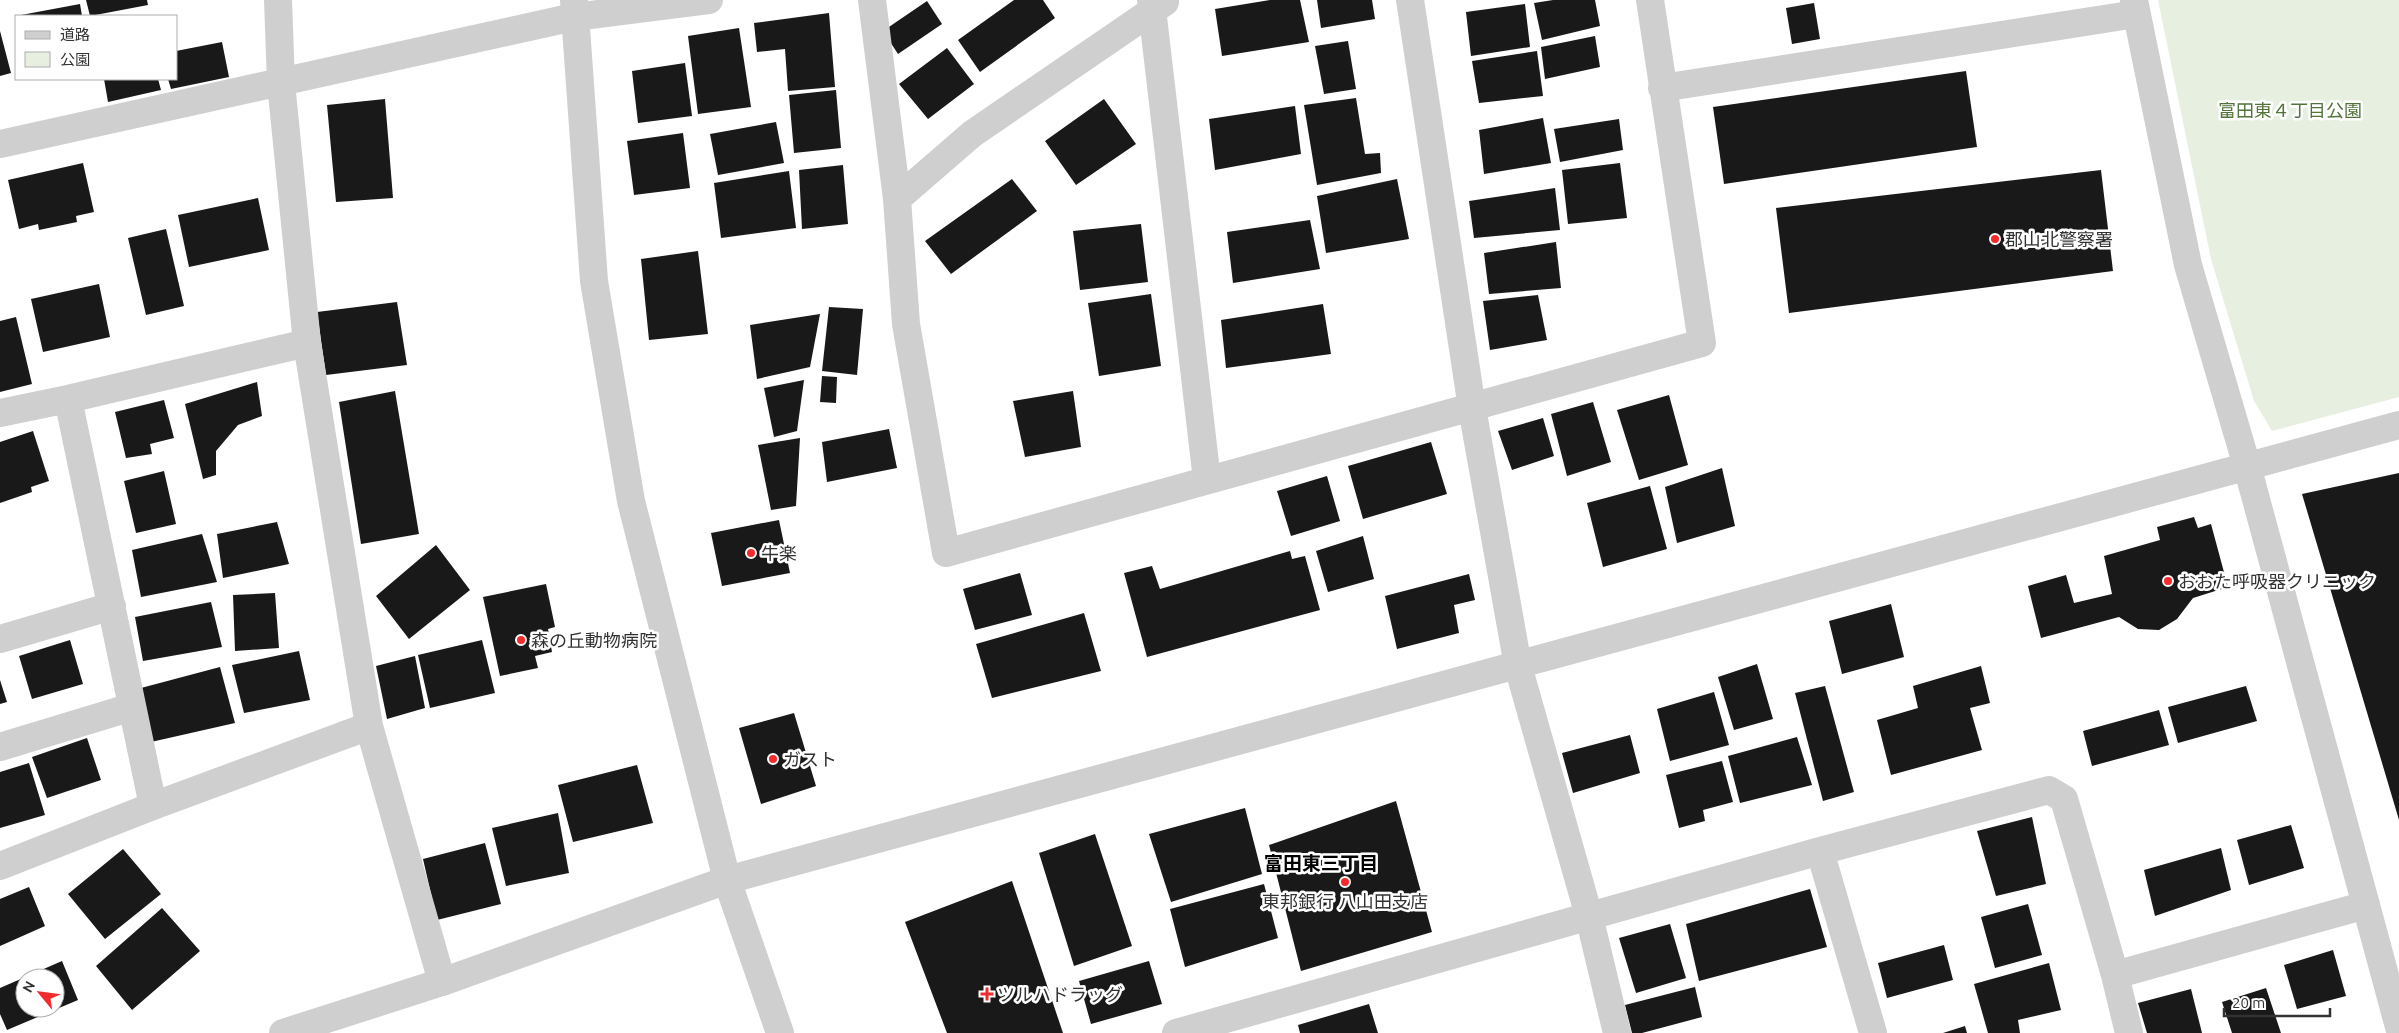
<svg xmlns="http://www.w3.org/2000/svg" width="2399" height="1033" font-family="Ubuntu,'Noto Sans JP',sans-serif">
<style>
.green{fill:#e7f0e0}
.building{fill:#191919;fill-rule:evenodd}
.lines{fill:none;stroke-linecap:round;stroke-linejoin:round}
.minor{stroke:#cfcfcf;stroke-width:28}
.tertiary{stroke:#cfcfcf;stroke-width:28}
.poi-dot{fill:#f32b2d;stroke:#fff;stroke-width:2}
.labels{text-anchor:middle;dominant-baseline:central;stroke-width:5;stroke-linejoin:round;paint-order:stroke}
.park-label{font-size:18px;fill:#52733b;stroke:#fff}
.poi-label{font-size:18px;fill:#323232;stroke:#fff;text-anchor:start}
.neighbourhood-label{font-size:19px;font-weight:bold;fill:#000;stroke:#fff}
</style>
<rect width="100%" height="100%" fill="#fff"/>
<path class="green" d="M2158,0H2399V397L2272,431L2254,401L2211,259Z"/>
<path class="building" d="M86,0H147L148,5L90,16Z
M1014,0H1043L1055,18L980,72L958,40Z
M1270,0H1300L1309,42L1222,56L1215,9Z
M1317,0H1372L1375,19L1321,28Z
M1553,0H1595L1600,26L1542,40L1534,3Z
M927,1L942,24L898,54L883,31Z
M1814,3L1820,39L1792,44L1786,8Z
M80,4L82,16H21V15Z
M1525,4L1530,47L1471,56L1466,12Z
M829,13L835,87L788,91L785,49L757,52L754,23Z
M739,28L751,107L698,114L688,36Z
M0,31L11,73L0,76Z
M1595,36L1600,67L1545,79L1541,47Z
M1348,41L1356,89L1324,94L1315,46Z
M222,42L229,77L171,89L168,79H176V51Z
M947,48L974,84L928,119L899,84Z
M1537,51L1543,96L1479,103L1472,61Z
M685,63L692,116L638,123L632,71Z
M1966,71L1977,147L1724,184L1713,107Z
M104,79H158L161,90L108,102Z
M836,90L841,148L794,153L789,95Z
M1356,98L1365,154L1380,153L1381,173L1317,185L1304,105Z
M385,99L393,198L336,202L327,105Z
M1104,99L1136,144L1076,185L1045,141Z
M1295,106L1301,154L1215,170L1209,119Z
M1543,118L1551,163L1484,174L1479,130Z
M1619,119L1623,150L1560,162L1554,129Z
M776,122L784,163L718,175L710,134Z
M683,133L690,188L634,195L627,141Z
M83,163L94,212L76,216L77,222L39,230L38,224L19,229L8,180Z
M1620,163L1627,218L1568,224L1562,170Z
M843,165L848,224L802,229L799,170Z
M2101,170L2113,271L1789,313L1776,208Z
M789,171L796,228L721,238L714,183Z
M1012,179L1037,211L951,274L925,241Z
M1397,179L1409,239L1326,253L1317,196Z
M1555,188L1560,230L1474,238L1469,201Z
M258,198L269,250L189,267L178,215Z
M1310,220L1320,269L1233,283L1227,232Z
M1141,224L1148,282L1080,290L1073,231Z
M166,229L184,306L146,315L128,238Z
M1556,242L1561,288L1489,294L1484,253Z
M698,251L708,334L649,340L641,259Z
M99,284L110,337L43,352L31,299Z
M1151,294L1161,366L1099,376L1088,303Z
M1538,295L1547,340L1490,350L1483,301Z
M397,302L407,365L326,375L317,312Z
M1323,304L1331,354L1226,368L1221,320Z
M829,307L863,309L857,375L822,371Z
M820,314L810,367L757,379L750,325Z
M16,317L32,384L0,392V321Z
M822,376L837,377L836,403L820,402Z
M804,380L797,431L774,437L764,388Z
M257,382L262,416L238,425L216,451V475L203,479L185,404Z
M395,391L419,534L361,544L339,402Z
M1073,391L1081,447L1025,457L1013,401Z
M1669,395L1688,465L1639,480L1617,410Z
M164,400L174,438L150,444L152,454L126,458L115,412Z
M1593,402L1611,462L1567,476L1551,414Z
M1543,418L1554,456L1512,470L1498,431Z
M889,429L897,468L827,482L822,442Z
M33,431L49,481L31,487L32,492L0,503V442Z
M800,438L796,506L771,510L758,445Z
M1431,442L1447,494L1363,519L1348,466Z
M1722,468L1735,526L1677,543L1665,487Z
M164,471L176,524L136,533L124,481Z
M2399,473V820L2302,494Z
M1327,476L1340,521L1291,536L1277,491Z
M1650,486L1667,549L1603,567L1587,503Z
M2194,517L2198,528L2211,524L2228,587L2193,598L2177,619L2159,630L2138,629L2119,617L2041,638L2028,586L2066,575L2074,603L2112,594L2104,556L2160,540L2157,527Z
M779,520L790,573L722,586L711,533Z
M277,522L289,564L223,578L217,534Z
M202,534L217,582L141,597L132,550Z
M1363,536L1374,579L1328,592L1316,551Z
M436,545L470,590L409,639L376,596Z
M1290,551L1292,559L1305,556L1320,610L1147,657L1124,573L1152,566L1160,589Z
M1020,573L1032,615L975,630L963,589Z
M1469,574L1475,600L1454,605L1459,633L1397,649L1385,596Z
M546,584L555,627L548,629L552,652L535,656L538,668L500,676L483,597Z
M275,593L279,648L235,651L233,595Z
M211,602L222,647L143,661L135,617Z
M1891,604L1904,657L1842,674L1829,621Z
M1084,613L1101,671L992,698L976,644Z
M70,640L83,684L32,699L19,656Z
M482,640L495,693L430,708L418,655Z
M299,651L310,700L244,713L232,665Z
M415,656L425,708L387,719L376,666Z
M1757,664L1773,719L1734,730L1718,677Z
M1981,666L1990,703L1970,708L1982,750L1891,775L1877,720L1918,708L1913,686Z
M220,667L235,723L151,742L141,688Z
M0,680L7,702L0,704Z
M1825,686L1854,792L1823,801L1795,693Z
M2246,686L2257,721L2178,743L2168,707Z
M1714,692L1729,745L1670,761L1657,709Z
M2159,710L2169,745L2092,766L2083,731Z
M794,713L816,786L761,804L739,728Z
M1630,735L1640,773L1573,793L1562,753Z
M1797,737L1812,785L1740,803L1728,756Z
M87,738L101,780L47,798L32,757Z
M1722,761L1733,802L1703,810L1705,821L1679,828L1666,775Z
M29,763L45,815L0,828V772Z
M637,765L653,823L573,842L558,785Z
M1396,801L1432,932L1301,971L1269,845Z
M1245,808L1262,874L1171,902L1149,834Z
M558,813L569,873L506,886L492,828Z
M2032,817L2046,884L1996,896L1977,831Z
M2291,825L2304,868L2249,885L2237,840Z
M1095,834L1132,946L1074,966L1039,853Z
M485,843L501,904L437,920L423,859Z
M2221,848L2231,890L2155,916L2144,870Z
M123,849L161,894L105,939L68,894Z
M1012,881L1063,1033H947L905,922Z
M1264,884L1278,938L1185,967L1170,909Z
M29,887L45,926L0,946V899Z
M1810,889L1827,947L1699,981L1686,924Z
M2028,904L2042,955L1995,968L1981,917Z
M162,908L200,951L132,1010L96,966Z
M1670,924L1686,978L1636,993L1619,938Z
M1944,945L1953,980L1887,998L1878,963Z
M2333,950L2346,996L2297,1009L2284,965Z
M62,961L78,1000L7,1030L0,1014V988ZM25,978H55V1008H25Z
M1149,961L1162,1004L1091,1024L1079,981Z
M2049,963L2061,1010L2018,1020L2020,1033H1988L1974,984Z
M1695,987L1702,1017L1642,1033H1632L1625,1005Z
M2266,988L2281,1033H2232L2222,1002Z
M2191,989L2202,1033H2147L2138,1003Z
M1369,1004L1378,1033H1300L1298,1025Z
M1965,1026L1967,1033H1943Z"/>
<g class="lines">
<path class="minor" d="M278,0L281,83L307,343L369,726L442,982
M872,0L897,199L906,324L946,553L1702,343L1650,0
M1151,0L1207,480
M1410,0L1472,408L1518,666L1589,916L1617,1033
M1662,88L2136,14
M0,144L574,17L709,0
M897,199L972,134L1165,2
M68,399L153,806
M0,413L68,399L307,343
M0,639L112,606
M0,747L132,707
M1820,851L1873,1033
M0,866L153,806L369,726
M2115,975L2129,1033
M1176,1033L1820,851L2049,790L2064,799L2115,975L2366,905"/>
<path class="tertiary" d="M574,0L594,281L631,501L727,880L780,1033
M2134,0L2188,265L2247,466L2399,1027
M283,1033L442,982L727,880L2399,425"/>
</g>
<g class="poi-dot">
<circle cx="1995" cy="239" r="5"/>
<circle cx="751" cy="553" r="5"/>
<circle cx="2168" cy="581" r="5"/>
<circle cx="521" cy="640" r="5"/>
<circle cx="773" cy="759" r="5"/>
<circle cx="1345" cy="882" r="5"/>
<path d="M984.5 986.5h5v5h5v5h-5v5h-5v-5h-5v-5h5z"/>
</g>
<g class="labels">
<g class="park-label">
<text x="2290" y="110">富田東４丁目公園</text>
</g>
<g class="poi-label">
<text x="2005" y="239">郡山北警察署</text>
<text x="761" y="553">牛楽</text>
<text x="2178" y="581">おおた呼吸器クリニック</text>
<text x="531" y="640">森の丘動物病院</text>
<text x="783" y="759">ガスト</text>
<text x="1345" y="901" text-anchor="middle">東邦銀行 八山田支店</text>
<text x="997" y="994">ツルハドラッグ</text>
</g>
<g class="neighbourhood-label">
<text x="1321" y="863">富田東三丁目</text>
</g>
</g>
<rect x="15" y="15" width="162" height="65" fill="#ffffff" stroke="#adadad"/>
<rect x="25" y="31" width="25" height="8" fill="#cfcfcf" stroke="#adadad"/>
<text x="60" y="40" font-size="15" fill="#323232">道路</text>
<rect x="25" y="52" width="25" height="15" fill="#e7f0e0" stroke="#adadad"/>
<text x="60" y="65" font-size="15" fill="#323232">公園</text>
<g transform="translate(40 993) rotate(299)"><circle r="24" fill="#ffffff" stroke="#adadad"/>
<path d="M0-4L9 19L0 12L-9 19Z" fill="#f32b2d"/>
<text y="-8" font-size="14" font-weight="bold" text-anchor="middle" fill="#323232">N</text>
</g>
<path d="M2224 1008v8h106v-8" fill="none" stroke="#323232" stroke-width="2.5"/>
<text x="2232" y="1008" font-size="15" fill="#323232" stroke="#ffffff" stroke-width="4" paint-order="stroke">20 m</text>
</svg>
